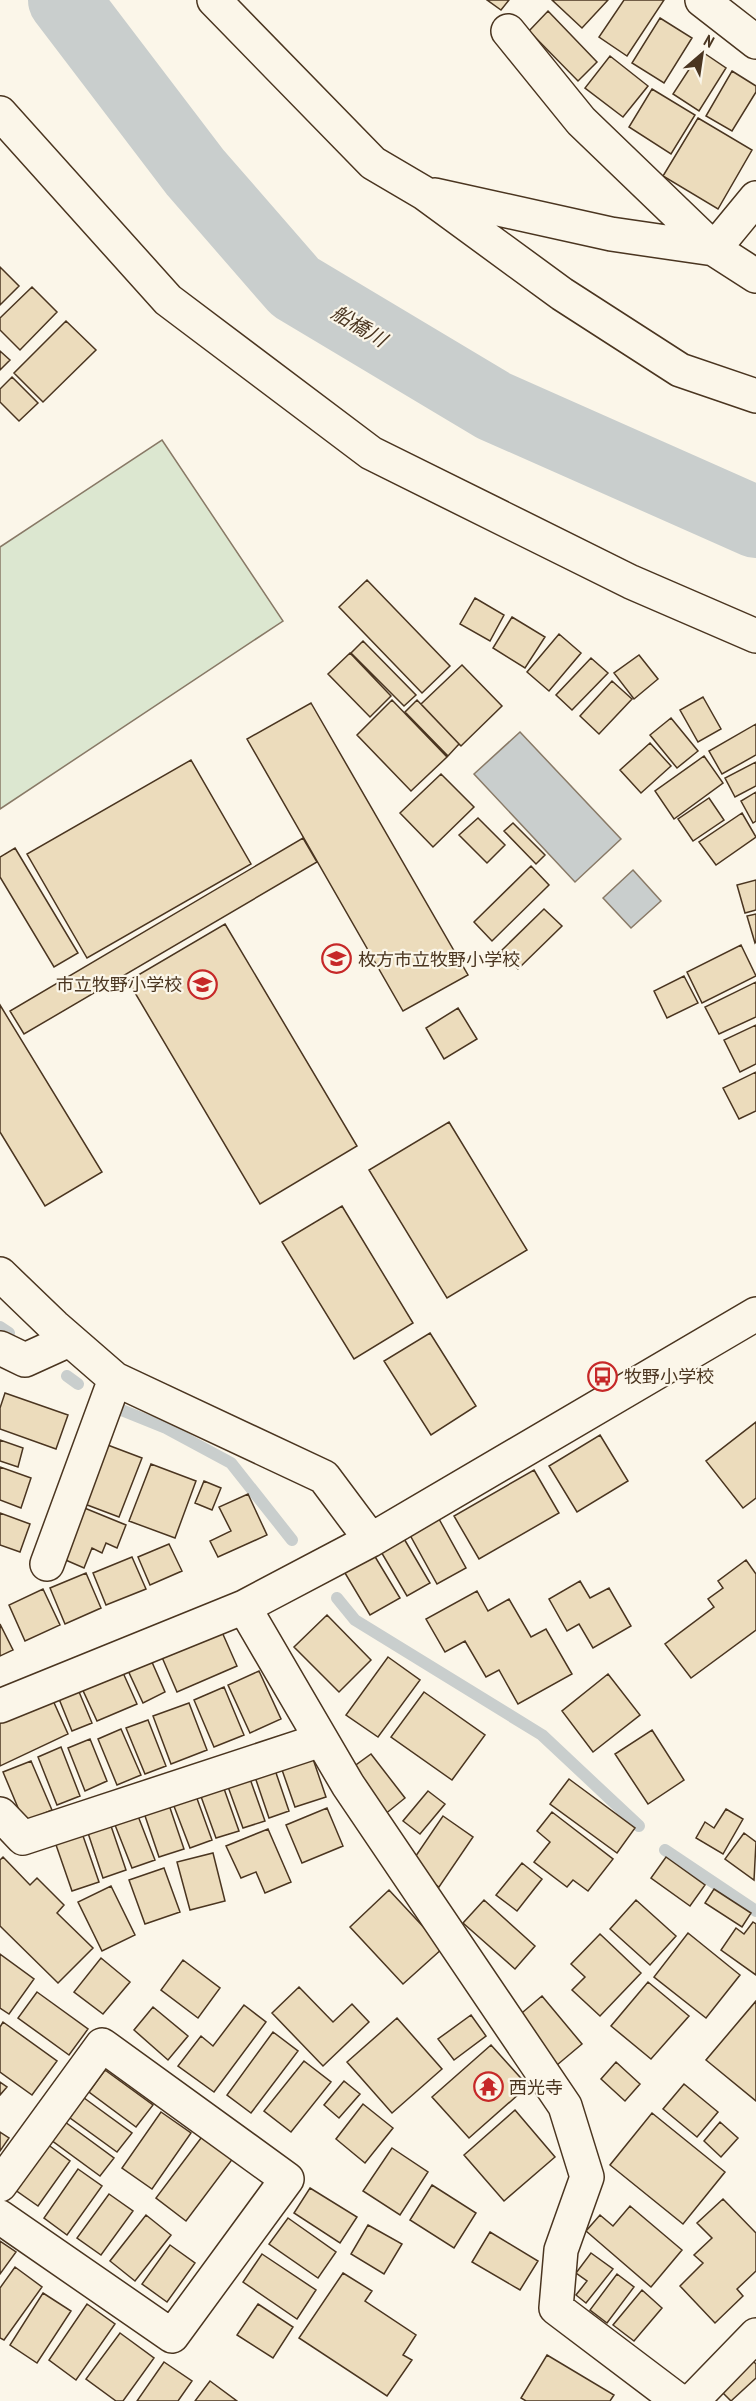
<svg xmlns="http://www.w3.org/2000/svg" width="756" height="2401" font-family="'PT Sans Narrow','Noto Sans JP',sans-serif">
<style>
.green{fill:#dce7d0;stroke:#887966;stroke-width:1.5}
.water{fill:#c9cecd;stroke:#887966;stroke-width:1.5}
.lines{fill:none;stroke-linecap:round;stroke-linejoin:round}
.stream{stroke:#c9cecd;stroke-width:12}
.river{stroke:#c9cecd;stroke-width:72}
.building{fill:#ecdcbc;stroke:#4a3520;stroke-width:1.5}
.minor-casing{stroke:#4a3520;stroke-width:36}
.minor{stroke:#fbf6e9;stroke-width:33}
.labels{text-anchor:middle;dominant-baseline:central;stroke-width:4.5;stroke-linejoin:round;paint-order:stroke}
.poi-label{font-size:18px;fill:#4a3520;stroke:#fbf6e9;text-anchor:start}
.water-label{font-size:20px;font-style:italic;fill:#4a3520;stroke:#fbf6e9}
</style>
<rect width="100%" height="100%" fill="#fbf6e9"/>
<path class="green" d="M162,440L283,621L0,809V547Z"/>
<path class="water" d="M520,732L621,839L575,882L474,774Z
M633,870L661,901L631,928L603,898Z"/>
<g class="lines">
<path class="stream" d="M0,1327L9,1333
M67,1376L78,1384
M109,1405L166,1428L231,1463L292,1540
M337,1598L355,1620L542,1735L639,1826
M665,1850L756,1911"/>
<path class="river" d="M64,0L195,172L295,287L494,406L756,522"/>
</g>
<path class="building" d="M487,0H509L501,10Z
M552,0H608L582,28Z
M624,0H664L627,56L599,37Z
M548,11L597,62L578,81L529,31Z
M660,18L692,38L664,83L632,63Z
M701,51L726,68L699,111L673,94Z
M610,56L648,86L623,117L585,88Z
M732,71L756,86V92L732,131L706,116Z
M652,89L695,115L671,154L629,127Z
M698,118L752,150L718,209L663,176Z
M0,267L19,286L0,305Z
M32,287L57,312L20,350L0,330V318Z
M66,321L96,350L43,402L14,373Z
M0,351L10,360L0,370Z
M12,377L38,403L19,421L0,402V389Z
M367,580L450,666L422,693L339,607Z
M475,598L504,615L490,641L460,624Z
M512,617L545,637L525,668L493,648Z
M559,634L581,653L549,691L527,672Z
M363,641L416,695L404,706L351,653Z
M350,653L391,696L370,717L328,674Z
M639,655L658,679L634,699L614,673Z
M591,658L608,673L572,710L556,695Z
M462,665L502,706L461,746L421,704Z
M612,681L632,699L599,734L580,716Z
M703,697L721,729L698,742L680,710Z
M392,700L447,757L411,791L357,735Z
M417,700L459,744L448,756L405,712Z
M311,703L468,975L403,1011L247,739Z
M671,718L698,751L677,768L650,735Z
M756,724V755L722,774L709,751Z
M650,743L671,766L641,793L620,770Z
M704,756L723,783L674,819L655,791Z
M191,760L251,864L87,958L27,854Z
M756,762V786L735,797L725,778Z
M441,774L474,807L433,847L400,813Z
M756,792V821L753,823L741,801Z
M709,798L724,820L693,841L678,819Z
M742,813L756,837L716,865L699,842Z
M478,818L505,845L487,863L459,835Z
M513,823L545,855L536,864L504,831Z
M303,838L317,862L24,1034L10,1011Z
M15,848L78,953L54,967L0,877V857Z
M531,866L549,885L492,941L474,922Z
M756,880V910L745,913L737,885Z
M544,909L562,926L518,969L501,951Z
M756,914V942L755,943L747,916Z
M225,924L357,1146L260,1204L128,981Z
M741,945L756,976L702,1003L687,972Z
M684,976L698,1003L667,1018L654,991Z
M756,982V1017L719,1034L705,1007Z
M0,1005L102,1172L45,1206L0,1132Z
M458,1008L477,1039L444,1059L426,1028Z
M756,1025V1064L740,1072L724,1040Z
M756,1072V1111L739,1119L723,1088Z
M449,1122L527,1250L447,1298L369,1170Z
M342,1206L413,1323L354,1359L282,1242Z
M430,1333L476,1406L431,1435L384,1361Z
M5,1393L68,1415L56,1449L0,1429V1408Z
M756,1422V1498L743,1508L706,1461Z
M600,1435L628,1481L577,1512L549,1466Z
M0,1440L23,1448L18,1467L0,1461Z
M105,1444L142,1458L119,1517L82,1503Z
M151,1464L196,1481L175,1538L129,1521Z
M0,1467L31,1478L21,1508L0,1500Z
M534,1470L559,1513L479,1559L454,1516Z
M204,1481L221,1488L212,1510L195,1503Z
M248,1494L267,1535L218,1557L210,1541L231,1531L219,1507Z
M82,1507L126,1525L117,1548L106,1543L102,1553L92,1548L84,1568L61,1558Z
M0,1513L30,1524L20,1552L0,1545Z
M439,1519L466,1568L437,1584L410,1535Z
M403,1537L430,1583L407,1596L380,1550Z
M169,1544L182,1571L150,1585L138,1557Z
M371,1550L400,1598L370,1615L342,1568Z
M132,1557L146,1589L106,1605L93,1573Z
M746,1560L756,1574V1630L691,1678L665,1644L714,1607L708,1599L723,1588L718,1581Z
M86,1573L101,1608L65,1624L50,1588Z
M580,1581L590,1598L609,1588L631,1626L593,1648L579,1624L567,1631L549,1599Z
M43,1589L60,1625L25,1641L9,1605Z
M477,1591L488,1611L509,1599L531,1637L546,1629L572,1674L518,1704L499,1670L486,1677L465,1641L445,1652L426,1619Z
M327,1615L371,1660L339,1692L294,1647Z
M218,1623L237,1666L177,1692L158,1648Z
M0,1624L13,1650L0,1656Z
M148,1653L165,1692L143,1703L125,1664Z
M388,1657L420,1680L378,1737L346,1715Z
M120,1666L137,1704L97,1721L80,1684Z
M259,1671L281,1719L250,1733L228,1685Z
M608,1674L640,1715L593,1752L562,1711Z
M77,1687L92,1723L72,1731L57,1694Z
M224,1687L244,1735L214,1747L194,1700Z
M424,1692L485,1735L452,1780L391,1737Z
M51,1696L68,1734L0,1766V1719Z
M189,1703L207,1750L171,1764L153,1716Z
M148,1720L166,1766L145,1774L126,1728Z
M121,1729L141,1775L117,1785L98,1739Z
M652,1730L684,1780L648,1804L615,1754Z
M90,1739L107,1781L85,1791L68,1748Z
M61,1747L80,1796L57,1805L38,1757Z
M371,1754L405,1798L384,1815L349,1770Z
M312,1756L326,1797L295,1807L281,1767Z
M31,1761L52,1810L24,1822L3,1772Z
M274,1767L289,1811L269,1818L254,1774Z
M249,1776L265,1821L243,1828L227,1784Z
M569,1779L635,1828L617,1853L550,1804Z
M222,1783L239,1831L216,1838L199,1791Z
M428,1791L445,1804L420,1834L403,1821Z
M195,1793L212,1840L190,1848L172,1801Z
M168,1802L184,1849L159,1857L143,1810Z
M327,1808L343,1846L302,1863L286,1825Z
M726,1809L743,1819L723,1854L696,1838L705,1822L714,1828Z
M552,1812L613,1859L588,1891L573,1880L567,1887L534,1862L550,1842L537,1831Z
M138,1816L155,1860L132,1868L115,1825Z
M443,1816L473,1837L439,1887L409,1866Z
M111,1826L126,1870L103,1878L88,1833Z
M268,1829L291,1882L265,1893L256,1872L241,1878L226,1846Z
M82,1833L99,1882L72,1891L55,1842Z
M744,1833L756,1842L754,1880L725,1859Z
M213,1853L225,1901L190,1910L177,1862Z
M3,1857L30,1885L37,1878L64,1905L57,1913L93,1948L58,1983L0,1926V1860Z
M666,1857L705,1885L690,1906L651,1878Z
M522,1863L542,1879L517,1911L496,1895Z
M164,1868L180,1912L145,1924L129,1880Z
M111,1886L135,1935L102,1951L78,1902Z
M714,1889L751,1913L742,1927L705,1903Z
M389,1890L443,1948L403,1984L350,1927Z
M484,1900L535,1946L515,1969L463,1923Z
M636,1900L676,1936L650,1965L610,1929Z
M753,1922L756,1924V1975L721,1950L736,1928L744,1934Z
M688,1933L740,1975L706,2018L654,1977Z
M600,1934L641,1973L600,2016L572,1990L585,1977L571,1964Z
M0,1954L34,1979L9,2014L0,2008Z
M101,1958L130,1982L103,2014L74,1992Z
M183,1960L220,1988L198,2018L161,1990Z
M648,1982L689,2016L651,2059L611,2026Z
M299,1987L333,2022L352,2004L369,2022L323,2066L272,2013Z
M37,1992L88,2029L69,2055L18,2018Z
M542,1996L582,2044L557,2065L517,2017Z
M756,2001V2101L706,2060Z
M244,2005L266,2022L214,2092L178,2066L201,2036L213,2046Z
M153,2007L188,2036L168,2060L134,2030Z
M471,2015L486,2036L454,2060L438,2039Z
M397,2018L442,2069L392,2113L347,2062Z
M3,2022L57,2061L32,2095L0,2072V2027Z
M273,2032L298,2051L251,2113L227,2095Z
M491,2045L528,2086L469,2138L432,2097Z
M304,2061L331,2082L291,2132L264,2111Z
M616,2062L640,2084L625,2101L601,2079Z
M105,2070L153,2105L136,2127L89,2092Z
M344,2081L360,2094L339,2118L324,2105Z
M0,2082L7,2087L0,2095Z
M684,2084L718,2112L697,2137L663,2109Z
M80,2095L132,2133L117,2152L66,2115Z
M363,2104L393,2128L365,2163L336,2139Z
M515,2110L555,2157L504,2201L464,2155Z
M161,2112L191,2133L152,2189L122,2168Z
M652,2113L725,2172L683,2224L610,2165Z
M61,2119L114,2158L100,2176L47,2137Z
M720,2122L738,2138L721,2157L704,2141Z
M0,2132L9,2138L0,2151Z
M204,2134L234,2157L186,2221L156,2198Z
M43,2141L70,2161L38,2206L11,2187Z
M392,2148L428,2172L400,2215L363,2191Z
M78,2169L102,2186L67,2235L44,2218Z
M432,2185L476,2213L454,2248L410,2220Z
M310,2188L357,2217L340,2243L294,2213Z
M109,2194L133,2211L101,2255L77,2238Z
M723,2199L756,2233V2271L737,2289L743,2296L715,2323L680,2286L703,2263L694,2255L712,2238L697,2223Z
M630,2206L682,2250L651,2287L586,2231L600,2215L613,2226Z
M146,2215L171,2235L135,2281L110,2261Z
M288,2218L336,2252L318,2278L269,2244Z
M368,2225L402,2244L384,2274L351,2254Z
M490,2232L538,2261L520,2290L472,2262Z
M0,2241L16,2252L0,2274Z
M170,2245L195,2263L167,2302L142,2284Z
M591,2253L613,2269L586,2303L576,2295L587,2281L576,2273Z
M262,2254L316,2290L297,2319L243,2282Z
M15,2267L42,2287L4,2340L0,2338V2288Z
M343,2273L372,2291L365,2301L416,2335L403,2355L412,2360L387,2396L299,2338Z
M617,2274L634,2287L607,2323L590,2310Z
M642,2290L662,2308L634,2341L613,2325Z
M43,2293L71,2311L37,2363L10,2345Z
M87,2304L115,2324L76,2380L49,2360Z
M258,2304L293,2327L273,2358L237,2335Z
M120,2333L154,2358L123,2401H116L86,2379Z
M547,2355L614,2395L610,2401H526L521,2398Z
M747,2355L756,2364V2378L731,2401L716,2386Z
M164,2362L192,2381L178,2401H137Z
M210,2381L237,2401H195Z"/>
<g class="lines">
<defs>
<path id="minor" d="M214,0L373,163L424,193L562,294L680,370L756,396
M702,0L756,42
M508,31L581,121L714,249L756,276
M0,113L168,300L371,453L631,582L756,636
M435,195L611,234L714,249L756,198
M0,1274L54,1326L115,1379L324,1477L371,1540
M0,1348L25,1360L69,1340
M47,1564L115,1379
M244,1607L348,1785L565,2106L587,2177L561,2250L556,2308L679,2401
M0,1706L244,1607L371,1540L756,1314
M0,1814L23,1838L321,1740
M0,2185L102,2045L287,2179L172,2336L0,2217
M692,2401L756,2335"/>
</defs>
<use href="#minor" class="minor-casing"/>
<use href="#minor" class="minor"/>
</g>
<defs>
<symbol id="school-ring" viewBox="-11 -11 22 22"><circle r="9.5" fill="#fbf6e9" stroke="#c62828" stroke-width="1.5"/><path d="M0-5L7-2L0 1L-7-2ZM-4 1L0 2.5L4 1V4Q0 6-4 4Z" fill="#c62828"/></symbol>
<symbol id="bus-ring" viewBox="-11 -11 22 22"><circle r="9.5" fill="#fbf6e9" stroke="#c62828" stroke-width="1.5"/><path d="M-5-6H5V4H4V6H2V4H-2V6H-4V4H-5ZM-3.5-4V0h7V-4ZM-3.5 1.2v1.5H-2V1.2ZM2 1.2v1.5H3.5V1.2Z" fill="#c62828"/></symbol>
<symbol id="temple-ring" viewBox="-11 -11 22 22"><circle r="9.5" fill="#fbf6e9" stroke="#c62828" stroke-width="1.5"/><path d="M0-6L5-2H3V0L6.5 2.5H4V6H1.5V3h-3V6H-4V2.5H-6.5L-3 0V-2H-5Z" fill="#c62828"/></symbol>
</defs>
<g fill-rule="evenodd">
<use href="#school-ring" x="320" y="942" width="33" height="33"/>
<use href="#school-ring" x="186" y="968" width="33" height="33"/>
<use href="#bus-ring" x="586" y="1360" width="33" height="33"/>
<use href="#temple-ring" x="472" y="2070" width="33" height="33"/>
</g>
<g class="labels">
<g class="poi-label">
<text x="358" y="959">枚方市立牧野小学校</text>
<text x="182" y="984" text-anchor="end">市立牧野小学校</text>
<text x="624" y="1376">牧野小学校</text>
<text x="509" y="2087">西光寺</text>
</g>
<g class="water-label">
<text transform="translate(359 326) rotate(31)">船橋川</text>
</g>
</g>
<g transform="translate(702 54) rotate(29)" stroke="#fbf6e9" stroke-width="4.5" paint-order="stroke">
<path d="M0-4.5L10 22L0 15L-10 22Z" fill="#4a3520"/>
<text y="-9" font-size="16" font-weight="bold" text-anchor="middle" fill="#4a3520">N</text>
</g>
</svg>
